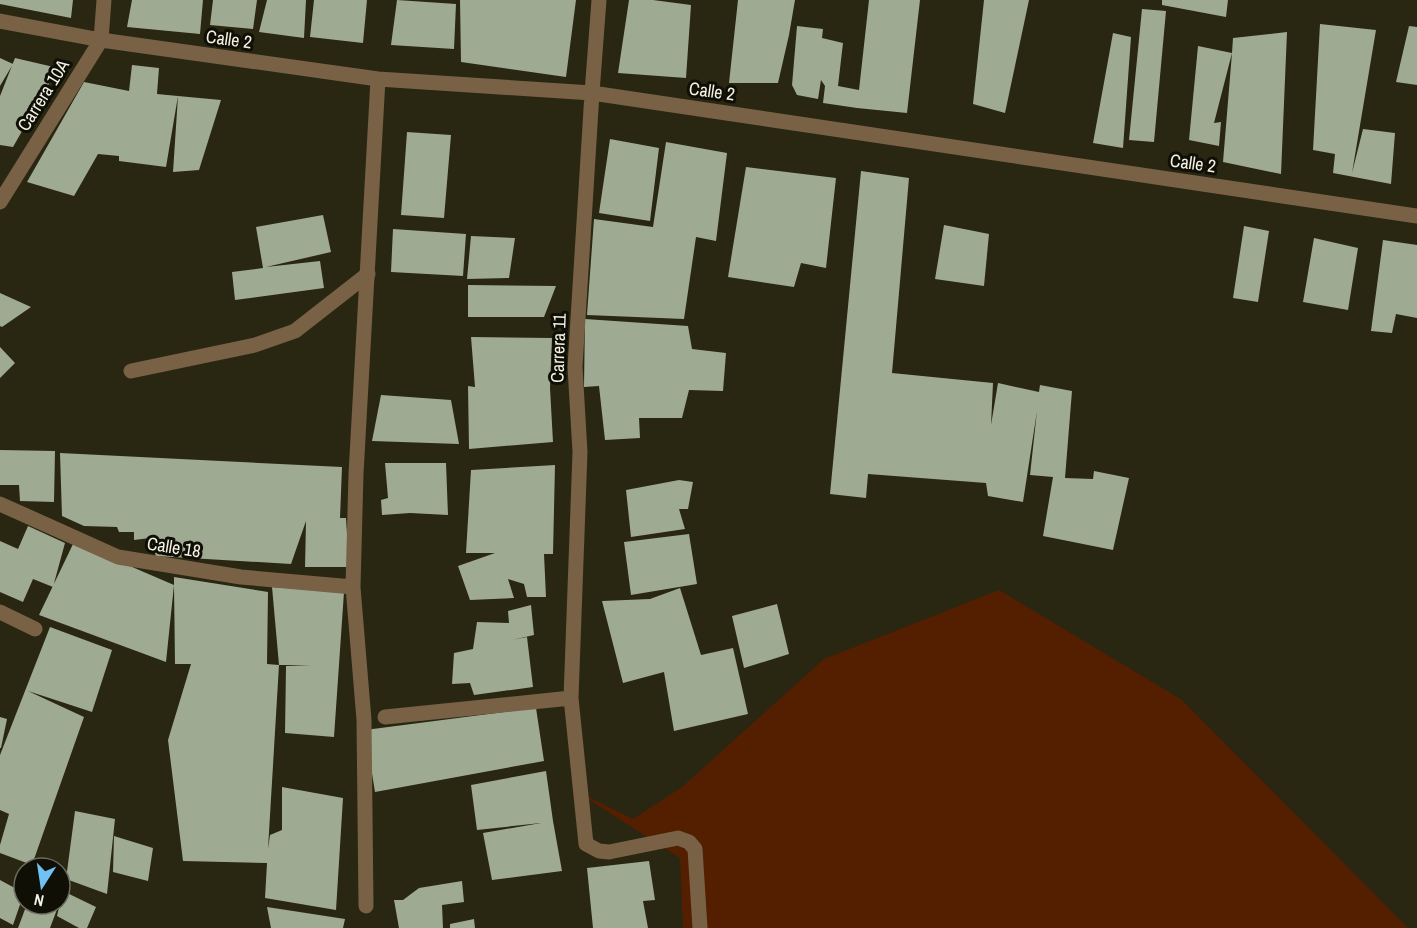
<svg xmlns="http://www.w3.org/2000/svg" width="1417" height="928" font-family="'Archivo Narrow',sans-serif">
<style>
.green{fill:#541f00}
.building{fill:#9faa93}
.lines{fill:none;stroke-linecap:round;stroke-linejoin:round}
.service{stroke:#786144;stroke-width:15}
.minor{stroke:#786144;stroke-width:15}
.labels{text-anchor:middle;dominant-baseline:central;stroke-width:6;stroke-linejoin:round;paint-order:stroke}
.street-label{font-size:18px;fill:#f3f2e5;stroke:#100f06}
</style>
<rect width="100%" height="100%" fill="#292612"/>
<path class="green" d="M999,590L1182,700L1408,928H683L680,858L569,787L633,819L682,787L824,659Z"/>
<path class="building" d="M0,0H73L71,18L0,4Z
M132,0H203L200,34L127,27Z
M213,0H257L253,29L210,25Z
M267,0H306L304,38L259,32Z
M314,0H367L363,43L310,37Z
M397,0L456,4L454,49L391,45Z
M460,0H576L566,77L461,62Z
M629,0H653L691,5L686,78L618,73Z
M738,0H795L789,35L778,83H729Z
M869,0H920L907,113L857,108L823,103L825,86L821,80L818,99L797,95L792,85L797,26L823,29L822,38L843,43L838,86L859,90Z
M984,0H1029L1005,113L973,104Z
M1162,0H1228L1226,17L1162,5Z
M1142,9L1166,11L1154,142L1129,140Z
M1320,24L1376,30L1352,173L1363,129L1395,133L1391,184L1333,173L1335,154L1313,150Z
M1409,26L1417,27V85L1396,82Z
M1287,32L1281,174L1223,162L1232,53L1214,123L1221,122L1219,146L1189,140L1198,46L1232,53L1233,38Z
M1113,33L1131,37L1123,148L1093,143Z
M0,58L13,64L0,86Z
M15,58L58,68L13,147L0,145V96Z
M132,65L159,68L157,94L178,96L221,100L199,170L173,172L178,96L166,167L119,161V156L98,154L74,196L27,182L84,82L129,91Z
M407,132L451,135L444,218L401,215Z
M610,139L659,148L650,221L599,213Z
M666,142L727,153L716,241L696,237L684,319L587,315L594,219L653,227Z
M746,167L836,178L826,268L801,263L794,287L728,277Z
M861,171L909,178L892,373L993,383L991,425L998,383L1039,392L1040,385L1072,391L1065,478L1093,479L1094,471L1129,478L1113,550L1043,536L1053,477L1030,475L1037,411L1023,502L988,496L986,483L868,474L866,498L830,494Z
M323,215L331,252L266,267L320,261L324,288L235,300L232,272L263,268L256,227Z
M944,225L989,234L984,286L935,279Z
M1244,226L1269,231L1258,302L1233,298Z
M393,229L466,234L463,276L391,272Z
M471,236L515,238L509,278L467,279Z
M1314,238L1358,248L1348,310L1303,302Z
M1383,240L1417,245V318L1396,314L1392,333L1371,331Z
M468,285L556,286L544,317H468Z
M0,293L31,307L2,327L0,326Z
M585,319L688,326L692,349L726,353L723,391L689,390L682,418H639L640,438L605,440L599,386L584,387Z
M471,337L552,338L550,388L553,442L469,449L468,386L475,387Z
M0,347L15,363L0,378Z
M381,395L451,400L459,444L372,441Z
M0,450L55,451L54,502L20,501L19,485H0Z
M60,453L342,467L340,518H346L349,567H305L306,521L291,564L156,556L150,538L134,540V532H119L117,527L84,526L62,516Z
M385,463H446L448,515L410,513L382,515L381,500L388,498Z
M555,465L553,554H544L546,597H527L524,584L508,579L514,598L470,600L458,566L495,553H466L471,470Z
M679,480L693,482L688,509H679L685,529L631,537L626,490Z
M28,526L65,543L53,587L33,579L23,602L0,592V541L18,549Z
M689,534L697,584L631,595L624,542Z
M74,542L174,585V577L268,592L267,664L279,665L272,587L344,592L334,737L285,733L286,666L310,665H279L268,849L270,835L282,830V787L343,798L336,910L265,898L267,863L183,861L168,740L191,664H175L174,585L166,662L39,615Z
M680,588L701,655L733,648L748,714L674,731L664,672L623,683L602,601L650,599Z
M777,604L789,654L744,668L732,616Z
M531,605L534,635L512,640L527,637L533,687L474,695L470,683L452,684L454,653L473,649L477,622L509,623L508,611Z
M50,627L112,650L92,712L28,691L84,717L32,865L0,853V845L9,814L0,810V755Z
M536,708L544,761L375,792L365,730Z
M0,717L7,719L1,748H0Z
M546,771L553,821L562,871L492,880L483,833L541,823L477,830L471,785Z
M75,811L115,819L107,894L66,879Z
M114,836L153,848L148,881L113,872Z
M649,861L655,900L643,901L648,928H593L587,868Z
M0,880L24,893L13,925L0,918Z
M462,881L464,902L442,905L443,928H399L394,900H403L419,888Z
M63,891L96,907L87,928H79L57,916Z
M27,904H59L50,928H18Z
M267,907L345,919L343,928H271Z
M474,919L475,928H450V924Z"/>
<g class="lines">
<path class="service" d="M131,371L255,345L295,331L368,274"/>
<path class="minor" d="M599,0L592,93L575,367L580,452L571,698L586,844L599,851L609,852L678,838L689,842L695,849L700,928
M0,21L101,40L378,79L592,93L1417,216
M0,202L101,40L104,0
M0,504L118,557L241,577L353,587
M0,612L35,629
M385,717L571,698
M366,906L364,720L353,587L356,474L378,79"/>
</g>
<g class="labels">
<g class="street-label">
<text transform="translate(229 39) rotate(8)">Calle 2</text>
<text transform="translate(712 91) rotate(8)">Calle 2</text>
<text transform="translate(43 95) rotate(-58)">Carrera 10A</text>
<text transform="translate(1193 163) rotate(8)">Calle 2</text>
<text transform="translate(558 348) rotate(-88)">Carrera 11</text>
<text transform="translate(174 547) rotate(9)">Calle 18</text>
</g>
</g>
<g transform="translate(42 886) rotate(192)"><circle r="28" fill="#100f06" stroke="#6b6a5f" stroke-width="1.5"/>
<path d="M0-4.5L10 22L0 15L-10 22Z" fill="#70c1f4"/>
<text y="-9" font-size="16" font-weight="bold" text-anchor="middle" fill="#f3f2e5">N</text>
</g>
</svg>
